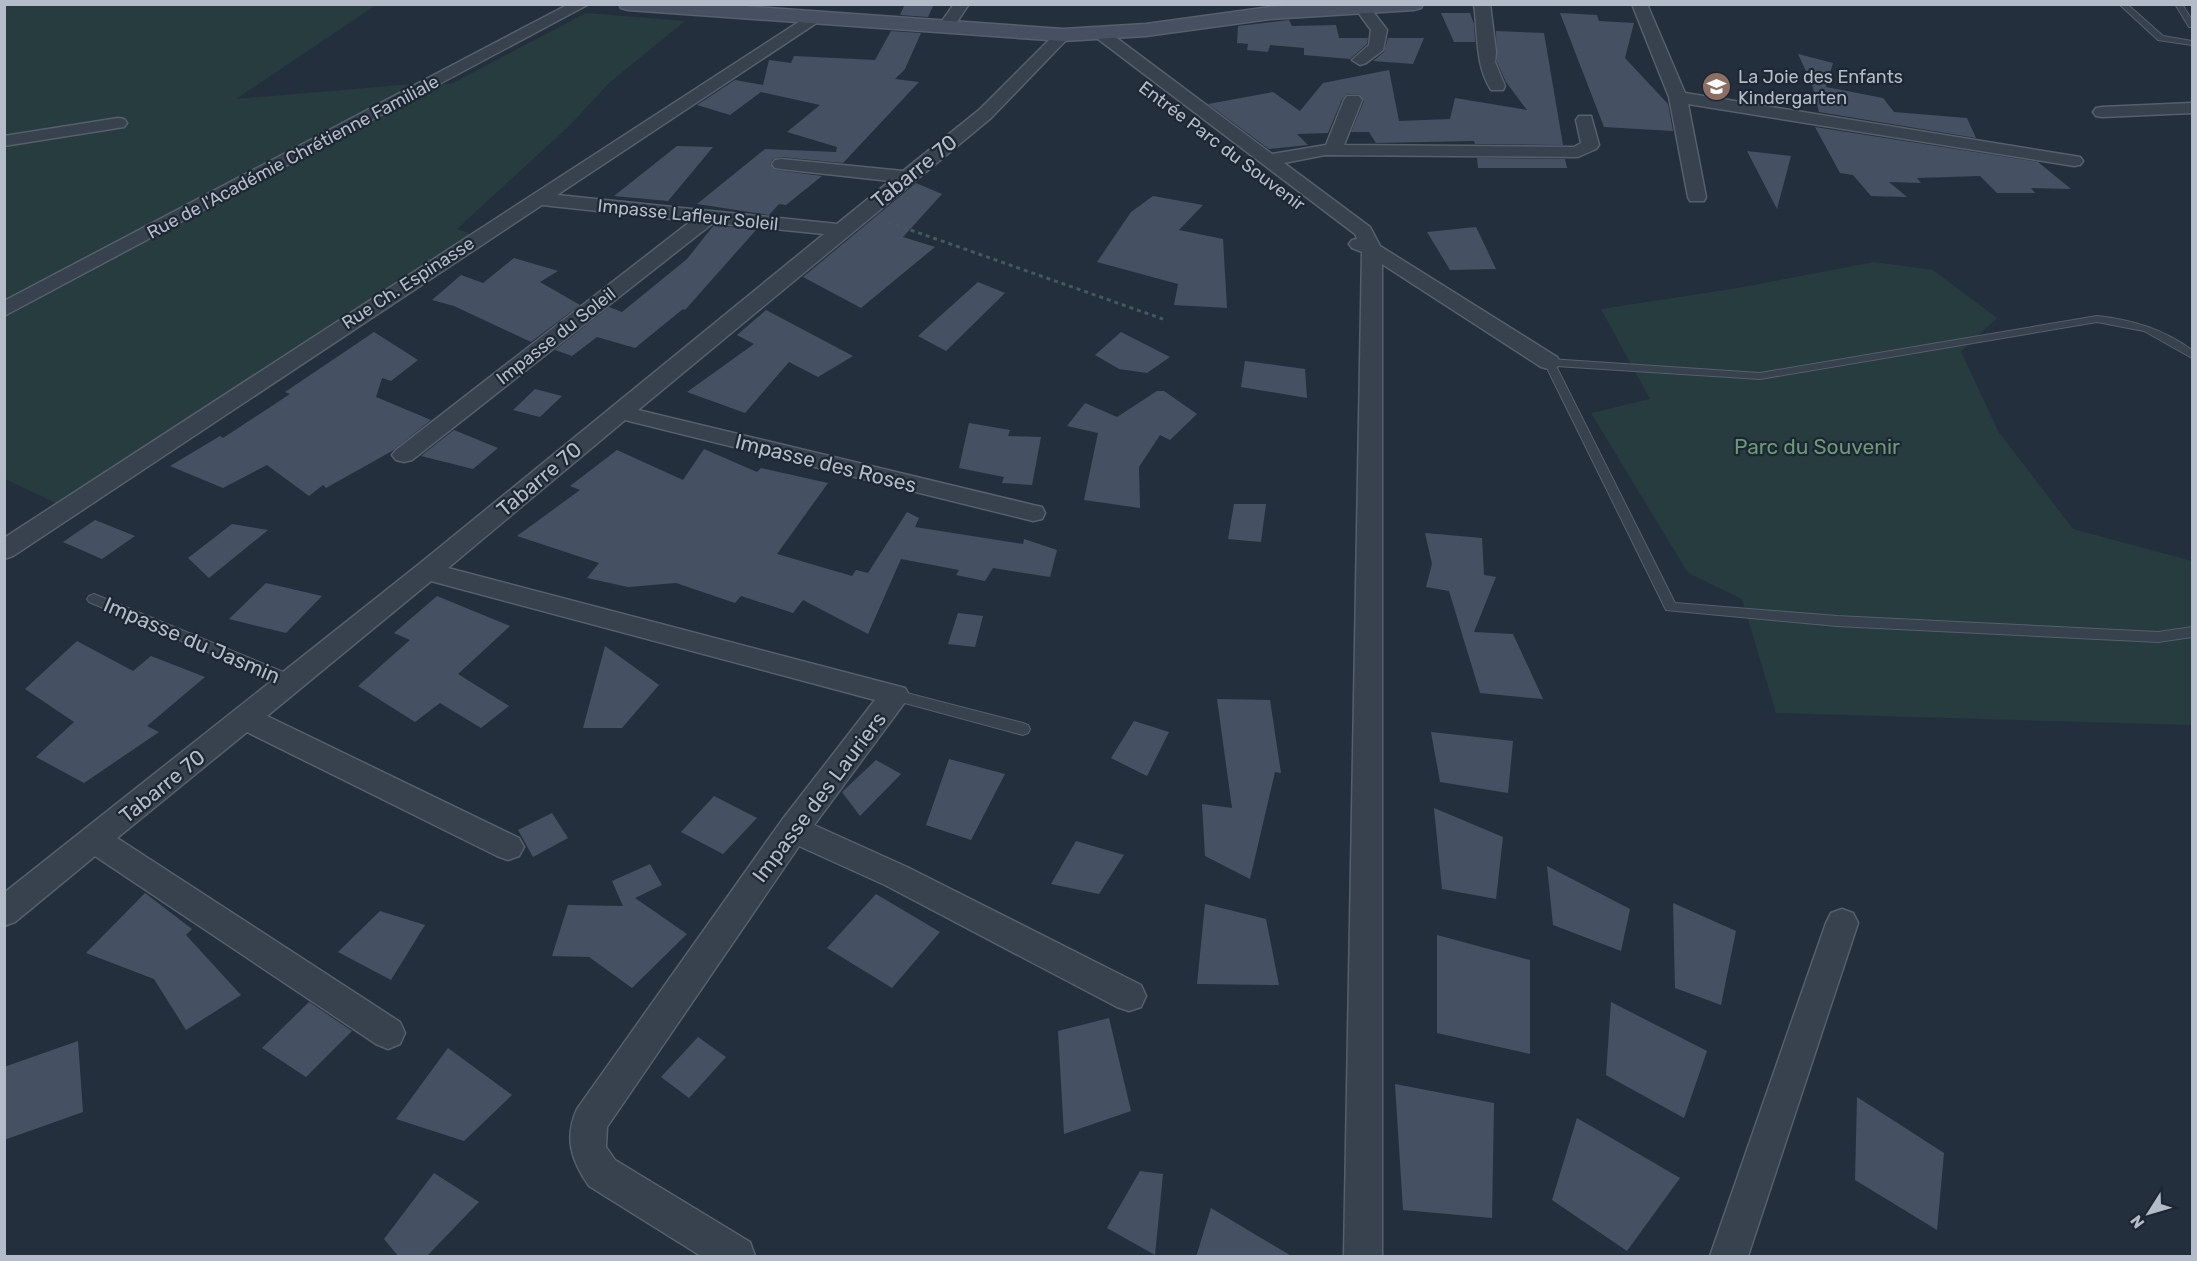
<svg xmlns="http://www.w3.org/2000/svg" width="2197" height="1261" font-family="Rubik,sans-serif">
<style>
.green{fill:#263c3f}
.building{fill:#455162}
.lines{fill:none;stroke-linecap:round;stroke-linejoin:round}
.lane-casing{stroke:#565f6c;stroke-width:2}
.street-casing{stroke:#565f6c;stroke-width:3}
.secondary-casing{stroke:#565f6c;stroke-width:3}
.path{stroke:#44595c;stroke-width:3;stroke-dasharray:4 4;stroke-linecap:butt}
.lane{fill:#38414e;fill-rule:evenodd}
.street{fill:#38414e;fill-rule:evenodd}
.secondary{fill:#465061;fill-rule:evenodd}
.labels{text-anchor:middle;dominant-baseline:central;stroke-width:4.5;stroke-linejoin:round;paint-order:stroke}
.far-poi-label{font-size:18px;fill:#b4bcc9;stroke:#1d2633;text-anchor:start}
.far-street-label{font-size:18px;fill:#b4bcc9;stroke:#1d2633}
.street-label{font-size:21px;fill:#b4bcc9;stroke:#1d2633}
.park-label{font-size:21px;fill:#6b9a76;stroke:#1d2633}
</style>
<rect width="100%" height="100%" fill="#242f3e"/>
<path class="green" d="M5,5H376L236,99L424,83L451,84L586,13L685,21L609,83L569,126L457,229L471,234L58,504L5,479Z
M1874,262L1933,270L1997,318L1961,351L1998,431L2073,529L2192,561V725L1776,713L1742,599L1688,573L1591,413L1650,399L1601,309L1738,288Z"/>
<path class="building" d="M905,4H934L928,17L900,15Z
M1441,13H1470L1474,24L1475,42H1454Z
M1560,13L1597,15L1599,21L1634,23L1625,58L1668,104L1673,131L1604,127Z
M1289,20L1292,26L1336,25L1339,38H1368L1367,44L1350,59L1304,55V48L1270,45L1268,52L1247,50L1248,44L1237,43L1238,26Z
M891,31L921,33L905,69L895,79L919,82L843,163L781,157L773,159L770,164L775,170L822,176L786,205L779,204L769,215L697,204L765,149L836,152L837,147L787,132L820,105L761,92L730,115L697,105L735,80L763,85L769,60L791,63L794,56L875,60Z
M1496,31L1544,33L1563,145L1475,144L1474,141L1376,143L1369,132H1351L1364,101L1359,94H1347L1342,99L1328,133L1297,134L1308,145L1269,149L1208,104L1273,92L1300,111L1323,83L1389,70L1399,121L1450,119L1455,98L1527,110L1506,82L1497,62Z
M1388,38H1424L1413,64L1373,61L1384,52Z
M1798,54L1833,63L1826,87L1883,98L1894,112L1967,118L1976,138L1819,112L1812,84Z
M1815,127L2038,162L2071,189L2031,188L2035,193H1997L1980,176L1917,178L1921,183L1889,182L1907,197L1871,196L1853,175L1840,173Z
M677,146L713,147L668,201L614,196Z
M1747,151L1791,156L1777,209Z
M1477,158L1565,159L1567,168H1478Z
M916,183L942,194L903,237L935,247L861,308L803,277Z
M1153,196L1203,205L1179,230L1223,239L1227,308L1174,305L1178,284L1097,262L1131,212Z
M714,225L756,230L685,310L683,309L635,348L597,337L572,356L555,350L609,307L622,312L687,259Z
M1476,227L1496,269L1450,270L1427,232Z
M514,258L558,271L540,282L580,305L531,342L454,306L432,300L461,275L483,283Z
M978,282L1005,293L946,351L918,336Z
M766,310L853,356L818,377L789,362L745,413L687,392L754,344L737,335Z
M374,332L418,360L391,381L382,378L376,397L431,420L392,451L326,488L323,485L309,496L267,465L223,488L170,466L220,436L223,438L290,394L285,392Z
M1121,332L1170,357L1147,373L1119,369L1095,355Z
M1245,361L1305,369L1307,398L1241,387Z
M535,389L562,396L540,417L513,410Z
M1157,391H1164L1197,414L1170,440L1160,435L1139,467L1140,508L1084,500L1098,433L1067,426L1085,403L1117,417Z
M969,423L1010,430L1008,436L1041,437L1032,485L1002,483L1004,477L959,468Z
M454,430L498,448L473,469L421,456Z
M704,449L757,472L761,468L828,483L777,554L852,576L856,570L868,573L907,512L919,518L915,527L1023,544L1024,539L1057,550L1050,577L993,568L985,581L956,575L959,570L901,559L868,634L803,600L793,613L741,596L735,603L676,583L628,587L587,578L599,563L517,536L580,490L570,486L617,450L683,480Z
M1234,504H1266L1261,542L1228,539Z
M95,520L135,536L102,559L63,542Z
M232,524L268,530L209,578L188,558Z
M1425,533L1482,538L1484,575L1496,577L1474,632L1513,634L1543,699L1480,693L1449,591L1426,587L1432,564Z
M266,583L322,596L286,633L229,619Z
M437,596L510,626L458,674L509,706L481,728L440,703L415,722L358,686L410,640L394,633Z
M958,613L983,616L975,647L948,644Z
M77,641L133,671L151,656L205,677L147,726L159,732L84,783L36,757L74,722L25,689Z
M605,646L659,685L622,728H583Z
M1217,699L1270,700L1281,773L1275,772L1250,879L1205,856L1202,804L1232,808Z
M1134,721L1169,732L1147,776L1111,758Z
M1431,732L1513,741L1508,793L1440,782Z
M949,759L1005,774L971,840L926,825Z
M876,760L901,774L860,816L842,792Z
M714,796L757,818L723,854L681,832Z
M1434,808L1503,837L1496,899L1442,889Z
M552,813L568,838L533,857L518,830Z
M1076,841L1124,855L1099,894L1051,884Z
M650,864L662,885L635,898L687,934L632,988L589,957L552,956L568,905L623,906L612,881Z
M1547,866L1630,909L1621,951L1553,925Z
M145,893L192,929L186,935L241,995L186,1030L154,979L86,953Z
M876,894L940,932L892,988L827,948Z
M1673,903L1736,931L1721,1005L1675,988Z
M1205,904L1266,919L1279,985L1197,984Z
M380,911L425,925L391,980L338,952Z
M1437,935L1530,960V1054L1437,1033Z
M309,1002L352,1031L306,1077L262,1048Z
M1611,1002L1707,1051L1684,1118L1606,1075Z
M1109,1018L1131,1111L1064,1134L1058,1031Z
M698,1037L726,1057L689,1098L661,1077Z
M78,1041L83,1112L4,1140V1067Z
M448,1048L512,1095L464,1141L396,1119Z
M1395,1084L1494,1103L1492,1218L1403,1210Z
M1857,1097L1944,1153L1937,1230L1855,1180Z
M1577,1118L1680,1178L1627,1251L1552,1200Z
M1140,1171L1163,1174L1155,1255L1107,1228Z
M434,1173L479,1202L426,1257H399L384,1239Z
M1211,1208L1293,1257H1196Z"/>
<g class="lines">
<defs>
<path id="lane" d="M2119,4H2127L2163,36L2192,41V45L2158,40Z
M2175,4H2182L2192,20V27H2189Z
M2097,316C2133,320 2163,329 2192,350V358L2144,331L2097,322L1760,379L1556,366L1675,603L1837,616L2158,632L2192,627V637L2158,642L1837,626L1666,610L1544,362L1549,359L1760,373Z
M94,594L296,677L298,681L296,685H286L89,602L87,599L89,596Z
M895,690L1023,723L1028,725L1030,729L1028,733L1023,735L890,699L888,695L890,691Z"/>
<path id="street" d="M569,4H589L4,316V301Z
M954,4H969L951,31H939L937,28Z
M1474,4H1490L1496,52L1495,62L1505,86L1503,90H1491C1475,65 1478,33 1474,4Z
M1632,4H1647L1685,93L2074,156L2080,157L2083,161L2080,165L2074,166L1688,104L1706,197L1704,201H1690L1688,197L1669,97Z
M1358,5H1368L1387,30L1383,50L1366,63L1360,65L1352,60L1369,45L1371,30L1355,8Z
M813,14L818,16L821,19L818,22L557,195L837,224L890,181L781,169L775,168L772,164L775,160L781,159L903,171L979,110L1057,32L1063,30L1071,35L991,118L638,410L1033,505L1042,507L1045,513L1042,519L1033,521L625,420L448,568L905,688L909,695L905,702L814,825L907,867L1141,985L1146,996L1141,1007L1129,1011L1117,1007L885,885L799,846L607,1127L606,1147L615,1160L750,1242L755,1256H701L589,1186C571,1160 564,1138 577,1109L782,820L875,700L431,581L267,716L519,838L524,847L519,856L508,860L497,856L247,732L117,838L400,1022L405,1033L400,1044L388,1049L376,1044L95,856L15,922L4,926V893L418,565L824,234L713,223L412,460L404,462L396,460L392,455L396,450L691,221L542,205L13,556L4,559V538L808,16Z
M1100,28L1106,30L1272,154L1326,145L1344,100L1347,96H1359L1362,100L1344,145L1574,147L1581,143L1576,120L1579,116H1591L1599,145L1596,149L1578,157L1325,155L1284,163L1370,227L1380,246L1557,357L1560,362L1557,367L1549,369L1541,367L1382,264V1256H1344L1362,252L1352,248L1349,244L1352,240L1357,239L1355,234L1094,36L1092,33Z
M2192,103V113L2102,117L2096,116L2093,112L2096,108L2102,107Z
M118,118L124,119L127,123L124,127L4,146V136Z
M1842,909L1853,913L1858,923L1748,1256H1710L1826,923L1831,913Z"/>
<path id="secondary" d="M619,4H714L1063,29L1146,24L1270,7L1316,4H1423L1421,8L1414,10L1270,19L1146,36L1063,41L628,10L621,8Z"/>
</defs>
<use href="#lane" class="lane-casing"/>
<use href="#street" class="street-casing"/>
<use href="#secondary" class="secondary-casing"/>
<path class="path" d="M888,222L1163,319"/>
<use href="#lane" class="lane"/>
<use href="#street" class="street"/>
<use href="#secondary" class="secondary"/>
</g>
<defs>
<symbol id="school-disc" viewBox="-11 -11 22 22"><circle r="9.5" fill="#8d6e63" stroke="#1d2633"/><path d="M0-5L7-2L0 1L-7-2ZM-4 1L0 2.5L4 1V4Q0 6-4 4Z" fill="#fff"/></symbol>
</defs>
<g fill-rule="evenodd">
<use href="#school-disc" x="1700" y="70" width="33" height="33"/>
</g>
<g class="labels">
<g class="far-poi-label">
<text x="1738" y="77">La Joie des Enfants<tspan x="1738" dy="21">Kindergarten</tspan></text>
</g>
<g class="far-street-label">
<text transform="translate(1222 146) rotate(37)">Entrée Parc du Souvenir</text>
<text transform="translate(293 157) rotate(-28)">Rue de l'Académie Chrétienne Familiale</text>
<text transform="translate(688 215) rotate(6)">Impasse Lafleur Soleil</text>
<text transform="translate(408 283) rotate(-33)">Rue Ch. Espinasse</text>
<text transform="translate(556 336) rotate(-38)">Impasse du Soleil</text>
</g>
<g class="street-label">
<text transform="translate(914 171) rotate(-39)">Tabarre 70</text>
<text transform="translate(826 463) rotate(14)">Impasse des Roses</text>
<text transform="translate(539 479) rotate(-40)">Tabarre 70</text>
<text transform="translate(192 640) rotate(23)">Impasse du Jasmin</text>
<text transform="translate(162 786) rotate(-39)">Tabarre 70</text>
<text transform="translate(819 797) rotate(-53)">Impasse des Lauriers</text>
</g>
<g class="park-label">
<text x="1817" y="446">Parc du Souvenir</text>
</g>
</g>
<rect width="2197" height="1261" fill="none" stroke="#b4bcc9" stroke-width="12"/>
<g transform="translate(2149 1213) rotate(233)" stroke="#1d2633" stroke-width="4.5" paint-order="stroke">
<path d="M0-4.5L10 22L0 15L-10 22Z" fill="#b4bcc9"/>
<text y="-9" font-size="16" font-weight="bold" text-anchor="middle" fill="#b4bcc9">N</text>
</g>
</svg>
